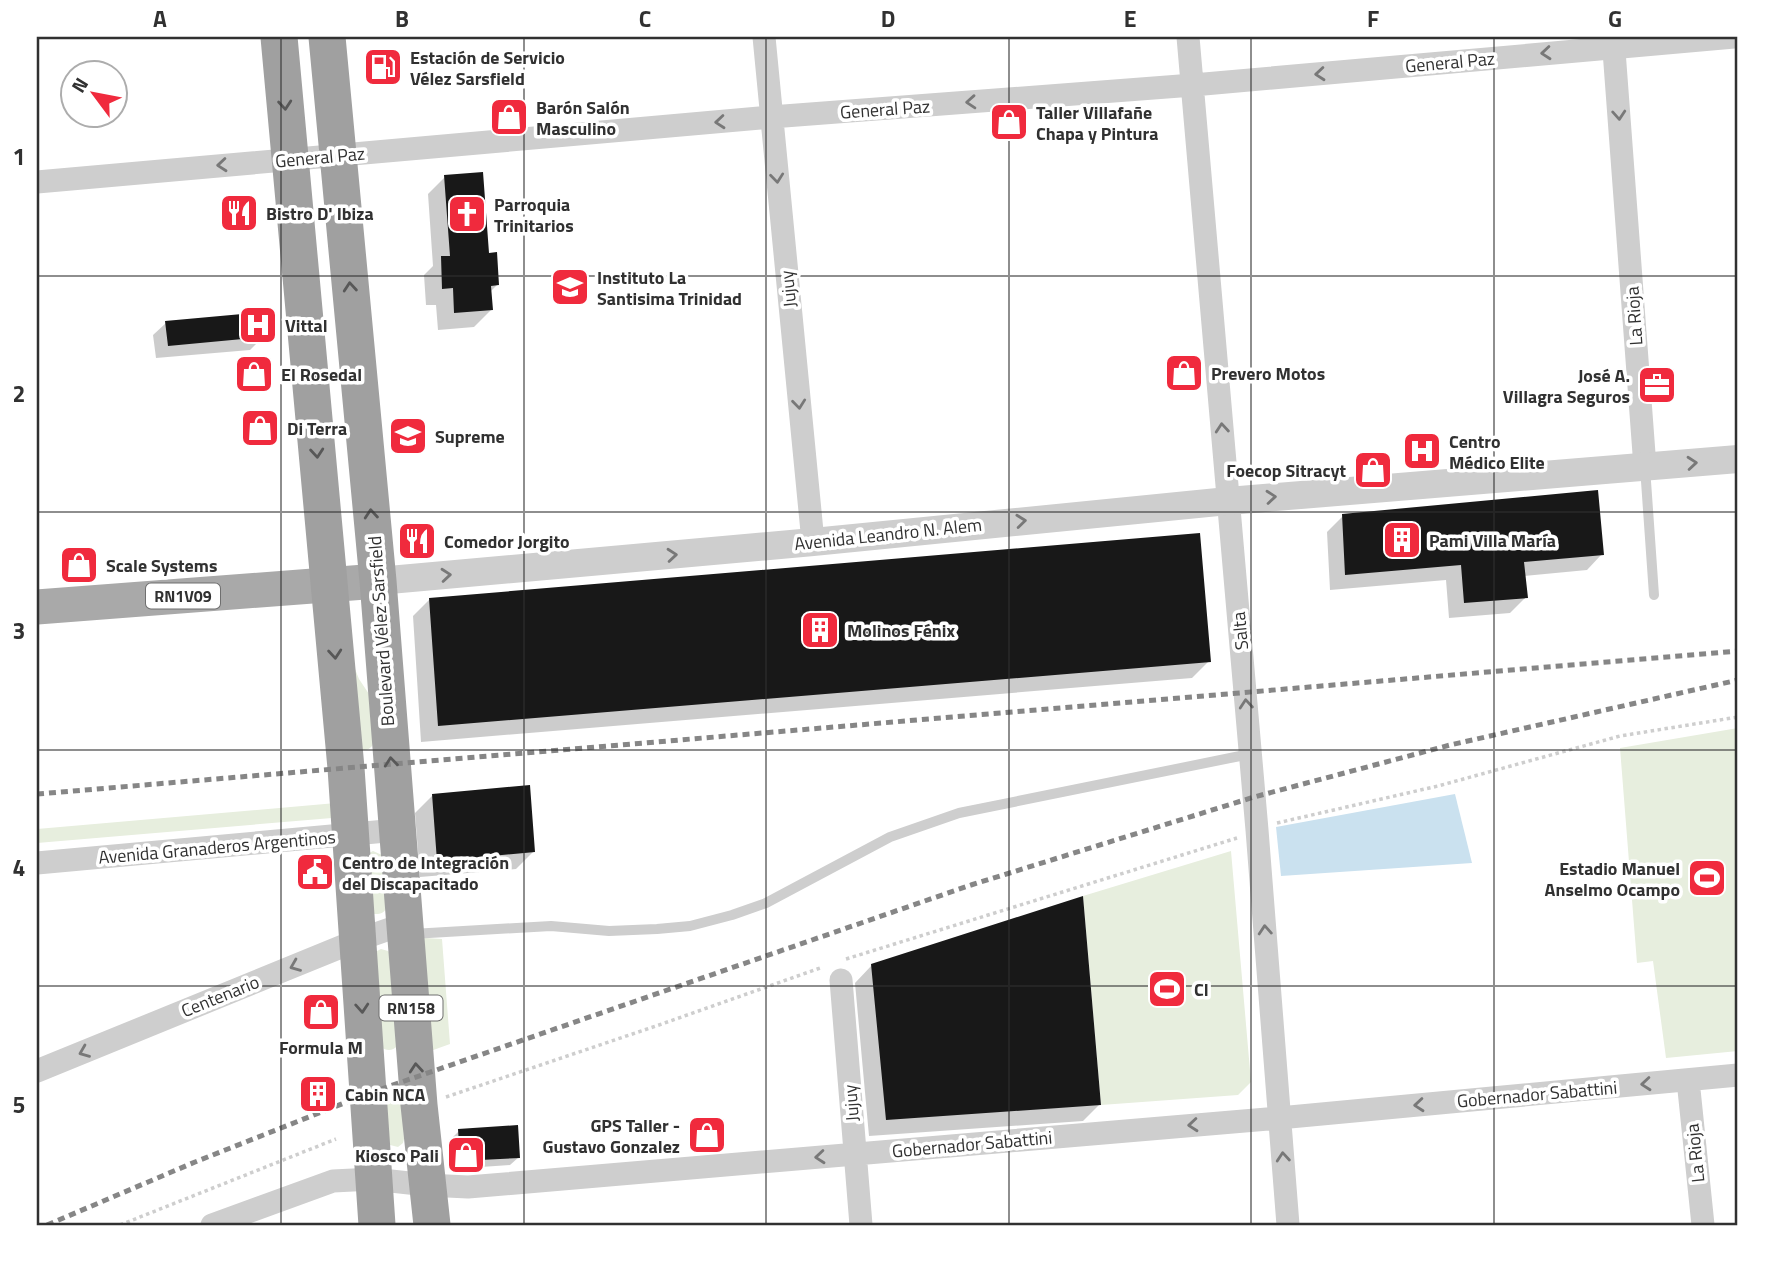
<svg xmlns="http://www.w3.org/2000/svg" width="1775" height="1262" font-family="'Titillium Web',sans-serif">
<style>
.green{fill:#e7eede}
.water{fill:#cae1ef}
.shadow{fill:#0003}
.building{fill:#181818}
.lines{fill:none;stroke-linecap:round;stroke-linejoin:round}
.path{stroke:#cecece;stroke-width:3.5;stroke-dasharray:3.5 3.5;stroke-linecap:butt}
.service{stroke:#cecece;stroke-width:10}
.minor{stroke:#cecece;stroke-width:23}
.tertiary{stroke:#cecece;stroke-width:28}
.primary{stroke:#a9a9a9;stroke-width:35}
.trunk{stroke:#a0a0a0;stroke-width:37}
.rail{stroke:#868686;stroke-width:5;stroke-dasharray:7 5;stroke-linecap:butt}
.oneway{stroke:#787878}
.oneway2{stroke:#585858}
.grid{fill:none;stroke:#313131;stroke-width:2;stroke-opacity:0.55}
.labels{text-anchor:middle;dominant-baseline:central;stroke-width:7;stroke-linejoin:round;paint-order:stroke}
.shield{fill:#fff;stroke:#6f6f6f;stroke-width:2}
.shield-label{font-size:16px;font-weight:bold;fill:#313131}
.poi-label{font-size:18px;font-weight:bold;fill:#313131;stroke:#fff;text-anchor:start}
.street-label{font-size:18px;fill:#313131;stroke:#fff}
.neatline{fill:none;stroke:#313131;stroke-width:2.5}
.grid-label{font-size:23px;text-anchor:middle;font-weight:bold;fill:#313131}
</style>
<rect width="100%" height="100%" fill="#fff"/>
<path class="green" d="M353,664L359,679L369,694L373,744C371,749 367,750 362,750Z
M1738,728V1051L1666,1058L1653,961L1637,963L1620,748Z
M336,803L332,818L37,843V829Z
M373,851L382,855L386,908C384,914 379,914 374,914L367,854Z
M1231,851L1251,1082L1238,1095L1101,1105L1083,896Z
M425,938L442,939L450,1044L425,1053L421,940Z
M381,949L388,951L390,953L397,1046C393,1051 386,1051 381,1047L375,952Z
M393,1093L400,1096L402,1100L404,1139L403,1143L398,1147L390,1145L389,1141L386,1101L390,1095Z"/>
<path class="water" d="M1455,794L1472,863L1281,876L1276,827Z"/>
<path class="shadow" d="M445,177L487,255L498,284L490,292L491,310L474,327L438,330L436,305H426L424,275L433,266L428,194Z
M166,323L263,337L250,350L156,358L153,335Z
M1343,516L1602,554L1587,570L1524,576L1526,597L1510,613L1449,618L1446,580L1330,590L1327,532Z
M430,599L1209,661L1192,678L421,742L413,616Z
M432,796L533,852L516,869L420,877L415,813Z
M872,965L1100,1104L1083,1121L869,1136L855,983Z
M459,1131L519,1157L510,1165L452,1169L451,1139Z"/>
<path class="building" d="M483,172L489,253L497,252L499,285L491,286L493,310L454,313L453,288L442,289L441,256H450L444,175Z
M263,312L265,337L168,346L165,321Z
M1598,490L1604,555L1524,562L1528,598L1464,603L1461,565L1345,575L1342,514Z
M1200,533L1211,662L438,726L429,598Z
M530,785L535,852L437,861L432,794Z
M1083,896L1101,1105L886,1120L871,964Z
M518,1125L520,1158L460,1161L458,1129Z"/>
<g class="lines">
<path class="path" d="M1277,823L1438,786L1620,736L1738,717
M846,959L1237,838
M446,1097L656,1026L823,967
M120,1225L336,1139"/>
<path class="service" d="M1645,467L1654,595
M412,934L551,926L609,931L657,929L690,926L732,915L766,903L890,837L959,813L1250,754"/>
<path class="minor" d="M764,37L813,542
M1188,37L1257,830L1288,1225
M1613,37L1645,467
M37,182L771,117L1193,85L1734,37
M37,863L397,830
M841,980L861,1225
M37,1071L358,940L404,924
M1688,1080L1703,1225
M212,1225L333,1181L373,1179L427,1185L468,1187L1279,1118L1738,1075"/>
<path class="tertiary" d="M378,581L813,542L1228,501L1738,459"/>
<path class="primary" d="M37,607L378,581"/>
<path class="trunk" d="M279,37L346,768L377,1225
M327,37L378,581L419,1105L432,1225"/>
<path class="rail" d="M37,794L1738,651
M47,1225L195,1162L367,1094L971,885L1254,797L1450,745L1738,680"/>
</g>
<defs><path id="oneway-chevron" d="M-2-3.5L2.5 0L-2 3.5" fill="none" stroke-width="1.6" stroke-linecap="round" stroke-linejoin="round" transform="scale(1.75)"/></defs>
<g class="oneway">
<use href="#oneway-chevron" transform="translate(1546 53) rotate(175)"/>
<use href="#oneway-chevron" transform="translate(1320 74) rotate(175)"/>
<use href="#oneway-chevron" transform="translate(971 102) rotate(176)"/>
<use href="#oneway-chevron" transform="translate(1619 115) rotate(86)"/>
<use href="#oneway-chevron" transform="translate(720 122) rotate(175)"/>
<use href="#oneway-chevron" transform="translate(222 165) rotate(175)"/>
<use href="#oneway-chevron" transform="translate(777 178) rotate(84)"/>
<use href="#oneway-chevron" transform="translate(799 404) rotate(84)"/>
<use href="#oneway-chevron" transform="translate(1222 428) rotate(-95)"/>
<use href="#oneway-chevron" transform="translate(1692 463) rotate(-5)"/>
<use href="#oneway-chevron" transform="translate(1271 497) rotate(-5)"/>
<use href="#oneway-chevron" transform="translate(1021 521) rotate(-6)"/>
<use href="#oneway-chevron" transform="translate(672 555) rotate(-5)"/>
<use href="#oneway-chevron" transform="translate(446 575) rotate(-5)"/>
<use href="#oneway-chevron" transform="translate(1246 704) rotate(-95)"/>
<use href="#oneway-chevron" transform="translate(1265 930) rotate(-94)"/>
<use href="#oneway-chevron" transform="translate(295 966) rotate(158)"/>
<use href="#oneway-chevron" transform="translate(84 1052) rotate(158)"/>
<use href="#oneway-chevron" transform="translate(1646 1084) rotate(175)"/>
<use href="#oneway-chevron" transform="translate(1419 1105) rotate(175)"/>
<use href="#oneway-chevron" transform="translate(1193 1125) rotate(175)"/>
<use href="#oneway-chevron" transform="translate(820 1157) rotate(175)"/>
<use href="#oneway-chevron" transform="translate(1283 1157) rotate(-95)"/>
</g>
<g class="oneway2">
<use href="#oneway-chevron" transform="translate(285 105) rotate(85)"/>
<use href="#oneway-chevron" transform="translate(350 287) rotate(-95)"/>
<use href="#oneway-chevron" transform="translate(317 453) rotate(85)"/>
<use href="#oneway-chevron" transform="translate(371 514) rotate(-95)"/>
<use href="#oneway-chevron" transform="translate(335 654) rotate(85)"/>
<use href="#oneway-chevron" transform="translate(391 762) rotate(-96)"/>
<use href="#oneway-chevron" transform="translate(362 1008) rotate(86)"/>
<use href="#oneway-chevron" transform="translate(416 1068) rotate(-95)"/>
</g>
<path class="grid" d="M281,37V1225M524,37V1225M766,37V1225M1009,37V1225M1251,37V1225M1494,37V1225M37,276H1738M37,512H1738M37,750H1738M37,986H1738"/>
<defs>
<symbol id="fuel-square" viewBox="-11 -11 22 22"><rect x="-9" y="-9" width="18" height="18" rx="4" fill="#f02a3d" stroke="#fff"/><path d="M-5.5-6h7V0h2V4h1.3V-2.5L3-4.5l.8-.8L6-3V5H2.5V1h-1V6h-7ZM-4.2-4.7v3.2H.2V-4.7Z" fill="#fff"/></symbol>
<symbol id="shop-square" viewBox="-11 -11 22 22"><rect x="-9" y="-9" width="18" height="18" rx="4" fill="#f02a3d" stroke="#fff"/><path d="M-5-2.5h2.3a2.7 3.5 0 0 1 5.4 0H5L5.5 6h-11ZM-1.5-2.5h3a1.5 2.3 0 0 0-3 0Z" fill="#fff"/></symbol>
<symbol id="restaurant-square" viewBox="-11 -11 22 22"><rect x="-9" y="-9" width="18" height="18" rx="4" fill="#f02a3d" stroke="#fff"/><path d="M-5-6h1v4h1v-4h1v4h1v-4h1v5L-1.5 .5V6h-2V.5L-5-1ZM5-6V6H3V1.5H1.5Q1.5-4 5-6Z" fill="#fff"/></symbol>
<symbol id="church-square" viewBox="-11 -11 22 22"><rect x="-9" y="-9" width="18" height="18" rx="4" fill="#f02a3d" stroke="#fff"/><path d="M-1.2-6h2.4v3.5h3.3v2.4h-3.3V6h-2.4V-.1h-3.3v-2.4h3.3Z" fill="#fff"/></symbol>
<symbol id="school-square" viewBox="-11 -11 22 22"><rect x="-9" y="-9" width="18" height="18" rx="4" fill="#f02a3d" stroke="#fff"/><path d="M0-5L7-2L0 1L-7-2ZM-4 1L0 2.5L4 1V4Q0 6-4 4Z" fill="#fff"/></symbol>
<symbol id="hospital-square" viewBox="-11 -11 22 22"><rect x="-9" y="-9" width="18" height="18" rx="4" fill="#f02a3d" stroke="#fff"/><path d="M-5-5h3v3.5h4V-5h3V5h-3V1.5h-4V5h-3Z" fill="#fff"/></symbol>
<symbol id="office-square" viewBox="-11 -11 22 22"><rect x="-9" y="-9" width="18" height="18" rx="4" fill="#f02a3d" stroke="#fff"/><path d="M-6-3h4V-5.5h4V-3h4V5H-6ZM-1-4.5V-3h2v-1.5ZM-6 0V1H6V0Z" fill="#fff"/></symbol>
<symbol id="building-square" viewBox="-11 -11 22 22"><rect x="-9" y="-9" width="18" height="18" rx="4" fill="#f02a3d" stroke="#fff"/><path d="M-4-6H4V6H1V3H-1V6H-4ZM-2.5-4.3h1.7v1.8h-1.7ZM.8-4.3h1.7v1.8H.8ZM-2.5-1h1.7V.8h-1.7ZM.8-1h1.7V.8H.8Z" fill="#fff"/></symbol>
<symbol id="civic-square" viewBox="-11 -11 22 22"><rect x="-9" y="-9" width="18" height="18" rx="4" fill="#f02a3d" stroke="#fff"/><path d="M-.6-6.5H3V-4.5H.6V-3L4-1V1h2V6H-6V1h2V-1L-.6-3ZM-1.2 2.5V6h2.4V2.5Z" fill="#fff"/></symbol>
<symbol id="stadium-square" viewBox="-11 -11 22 22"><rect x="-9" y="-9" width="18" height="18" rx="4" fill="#f02a3d" stroke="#fff"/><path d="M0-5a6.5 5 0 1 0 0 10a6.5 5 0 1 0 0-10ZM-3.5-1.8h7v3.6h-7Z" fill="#fff"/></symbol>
</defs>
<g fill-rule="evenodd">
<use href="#fuel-square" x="361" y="45" width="44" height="44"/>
<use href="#shop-square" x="487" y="95" width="44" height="44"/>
<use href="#shop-square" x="987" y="100" width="44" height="44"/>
<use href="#restaurant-square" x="217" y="191" width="44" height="44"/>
<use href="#church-square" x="445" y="192" width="44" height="44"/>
<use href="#school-square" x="548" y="265" width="44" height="44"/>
<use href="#hospital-square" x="236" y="303" width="44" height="44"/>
<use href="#shop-square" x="1162" y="351" width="44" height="44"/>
<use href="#shop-square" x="232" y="352" width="44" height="44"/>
<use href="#office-square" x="1635" y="363" width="44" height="44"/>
<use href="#shop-square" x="238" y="406" width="44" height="44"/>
<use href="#school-square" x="386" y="414" width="44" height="44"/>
<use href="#hospital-square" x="1400" y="429" width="44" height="44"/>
<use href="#shop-square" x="1351" y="448" width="44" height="44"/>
<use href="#building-square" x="1380" y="518" width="44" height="44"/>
<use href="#restaurant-square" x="395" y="519" width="44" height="44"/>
<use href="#shop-square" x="57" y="543" width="44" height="44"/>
<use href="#building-square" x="798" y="608" width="44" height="44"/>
<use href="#civic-square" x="293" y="850" width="44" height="44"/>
<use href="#stadium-square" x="1685" y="856" width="44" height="44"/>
<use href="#stadium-square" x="1145" y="967" width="44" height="44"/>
<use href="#shop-square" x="299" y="990" width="44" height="44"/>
<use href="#building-square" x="296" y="1072" width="44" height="44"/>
<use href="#shop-square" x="685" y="1113" width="44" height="44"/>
<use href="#shop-square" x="444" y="1133" width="44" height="44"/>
</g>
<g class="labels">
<g class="shield">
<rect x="146" y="583.5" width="74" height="25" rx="5"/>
<rect x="379.5" y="995.5" width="63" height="25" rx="5"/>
</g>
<g class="shield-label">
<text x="183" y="596">RN1V09</text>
<text x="411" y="1008">RN158</text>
</g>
<g class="poi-label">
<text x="410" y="57">Estación de Servicio<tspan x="410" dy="21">Vélez Sarsfield</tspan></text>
<text x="536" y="107">Barón Salón<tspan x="536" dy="21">Masculino</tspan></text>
<text x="1036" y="112">Taller Villafañe<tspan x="1036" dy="21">Chapa y Pintura</tspan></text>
<text x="494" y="204">Parroquia<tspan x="494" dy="21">Trinitarios</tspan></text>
<text x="266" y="213">Bistro D' Ibiza</text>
<text x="597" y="277">Instituto La<tspan x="597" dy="21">Santisima Trinidad</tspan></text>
<text x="285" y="325">Vittal</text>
<text x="1211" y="373">Prevero Motos</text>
<text x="281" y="374">El Rosedal</text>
<text x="1630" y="375" text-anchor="end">José A.<tspan x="1630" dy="21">Villagra Seguros</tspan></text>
<text x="287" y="428">Di Terra</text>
<text x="435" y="436">Supreme</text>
<text x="1449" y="441">Centro<tspan x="1449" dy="21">Médico Elite</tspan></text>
<text x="1346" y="470" text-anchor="end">Foecop Sitracyt</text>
<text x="1429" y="540">Pami Villa María</text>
<text x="444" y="541">Comedor Jorgito</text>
<text x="106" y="565">Scale Systems</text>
<text x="847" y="630">Molinos Fénix</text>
<text x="342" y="862">Centro de Integración<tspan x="342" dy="21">del Discapacitado</tspan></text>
<text x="1680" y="868" text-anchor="end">Estadio Manuel<tspan x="1680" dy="21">Anselmo Ocampo</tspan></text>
<text x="1194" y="989">Cl</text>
<text x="321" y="1047" text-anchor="middle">Formula M</text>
<text x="345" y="1094">Cabin NCA</text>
<text x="680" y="1125" text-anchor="end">GPS Taller -<tspan x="680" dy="21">Gustavo Gonzalez</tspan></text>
<text x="439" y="1155" text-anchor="end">Kiosco Pali</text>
</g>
<g class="street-label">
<text transform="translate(1450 62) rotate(-5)">General Paz</text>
<text transform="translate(885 109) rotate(-4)">General Paz</text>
<text transform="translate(320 157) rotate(-5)">General Paz</text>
<text transform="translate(788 289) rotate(-96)">Jujuy</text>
<text transform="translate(1634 316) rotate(-94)">La Rioja</text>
<text transform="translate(888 534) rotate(-6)">Avenida Leandro N. Alem</text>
<text transform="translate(381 631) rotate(-94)">Boulevard Vélez Sarsfield</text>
<text transform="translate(1240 631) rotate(-95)">Salta</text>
<text transform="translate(217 847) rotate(-5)">Avenida Granaderos Argentinos</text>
<text transform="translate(220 996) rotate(-22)">Centenario</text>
<text transform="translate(1537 1094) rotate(-5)">Gobernador Sabattini</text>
<text transform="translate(851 1103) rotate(-94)">Jujuy</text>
<text transform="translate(972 1144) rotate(-5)">Gobernador Sabattini</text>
<text transform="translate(1695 1153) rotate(-96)">La Rioja</text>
</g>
</g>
<rect width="1775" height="1262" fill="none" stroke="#ffffff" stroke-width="77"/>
<g transform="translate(94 94) rotate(302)"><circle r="33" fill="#ffffff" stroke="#adadad" stroke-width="2"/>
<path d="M0-5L12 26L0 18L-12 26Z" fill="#f02a3d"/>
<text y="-10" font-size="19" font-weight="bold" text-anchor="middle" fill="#313131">N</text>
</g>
<rect x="38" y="38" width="1698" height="1186" class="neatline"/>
<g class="grid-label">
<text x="160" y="27">A</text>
<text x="402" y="27">B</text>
<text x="645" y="27">C</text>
<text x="888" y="27">D</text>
<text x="1130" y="27">E</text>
<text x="1373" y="27">F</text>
<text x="1615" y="27">G</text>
<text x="19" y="165">1</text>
<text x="19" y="402">2</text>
<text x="19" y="639">3</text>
<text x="19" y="876">4</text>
<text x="19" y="1113">5</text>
</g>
</svg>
